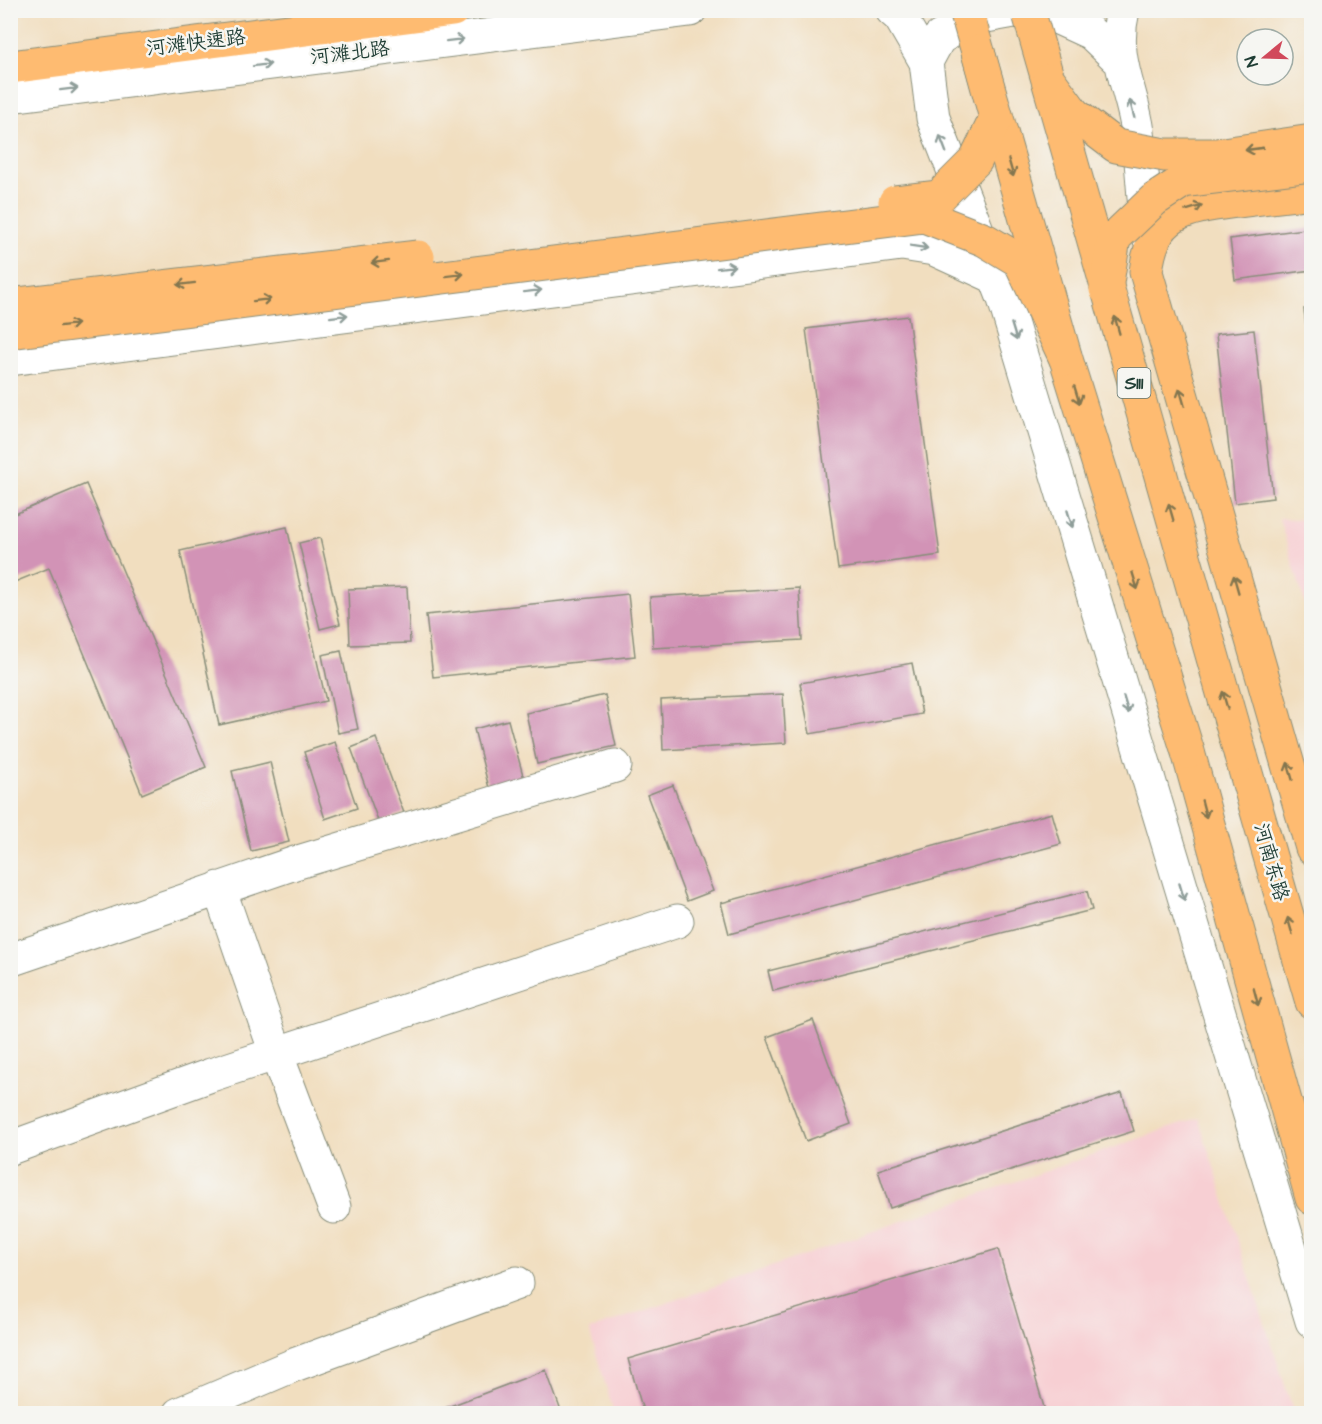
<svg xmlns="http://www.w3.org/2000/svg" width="1322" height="1424" font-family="'Architects Daughter','LXGW WenKai TC',sans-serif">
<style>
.built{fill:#f7cfd3}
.building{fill:#d293b6}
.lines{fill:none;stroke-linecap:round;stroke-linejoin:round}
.minor-casing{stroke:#888e7a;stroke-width:35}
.major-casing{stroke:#888e7a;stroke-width:35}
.highway-casing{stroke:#888e7a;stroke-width:35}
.minor{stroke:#fff;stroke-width:33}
.major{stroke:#febb71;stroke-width:33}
.highway{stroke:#febb71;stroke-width:33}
.major-bridge-casing{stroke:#888e7a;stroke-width:35;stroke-linecap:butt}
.highway-bridge-casing{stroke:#888e7a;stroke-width:35;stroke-linecap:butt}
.major-bridge{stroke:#febb71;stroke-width:33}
.highway-bridge{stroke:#febb71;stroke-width:33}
.oneway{stroke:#8f9e9a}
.oneway2{stroke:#83764f}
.labels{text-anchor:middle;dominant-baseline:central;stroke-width:5;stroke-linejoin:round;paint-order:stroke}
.shield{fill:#f6f6f2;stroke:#60746d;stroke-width:1.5}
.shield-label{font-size:18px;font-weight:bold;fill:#1f3d34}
.street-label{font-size:20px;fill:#1f3d34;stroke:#f6f6f2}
</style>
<rect width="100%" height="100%" fill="#f6f6f2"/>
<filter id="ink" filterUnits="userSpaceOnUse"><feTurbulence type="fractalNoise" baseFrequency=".0167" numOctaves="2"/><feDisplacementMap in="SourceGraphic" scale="12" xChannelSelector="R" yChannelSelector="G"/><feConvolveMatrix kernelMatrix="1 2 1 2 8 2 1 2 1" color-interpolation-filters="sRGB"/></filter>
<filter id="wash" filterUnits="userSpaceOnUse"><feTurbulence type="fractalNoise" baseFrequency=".008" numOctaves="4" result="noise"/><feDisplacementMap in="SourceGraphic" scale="24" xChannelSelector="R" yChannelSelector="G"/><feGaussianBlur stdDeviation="1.35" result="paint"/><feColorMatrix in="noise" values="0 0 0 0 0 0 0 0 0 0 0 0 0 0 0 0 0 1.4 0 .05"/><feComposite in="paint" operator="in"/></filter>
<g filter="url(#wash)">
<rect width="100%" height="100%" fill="#f1debf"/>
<path class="built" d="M1279,518L1311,520V623Z
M1198,1118L1294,1413H614L589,1330Z"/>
<g id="blocks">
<path class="building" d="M1312,228V270L1235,280L1230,239Z
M1312,308V361L1310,362L1304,309Z
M908,316L940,555L838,569L806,329Z
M1254,330L1273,498L1235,503L1216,334Z
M86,484L206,767L142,794L49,568L10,584V516Z
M287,527L326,701L219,725L180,551Z
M320,538L340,624L320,629L299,543Z
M407,587L410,643L350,645L348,589Z
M799,588L802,640L653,648L650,597Z
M628,594L635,656L433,677L426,615Z
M341,651L358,729L338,733L322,655Z
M912,663L922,714L810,734L800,683Z
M783,694L786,743L663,750L661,700Z
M605,695L616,746L537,764L526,713Z
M508,720L524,779L489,788L474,729Z
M376,738L404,813L379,823L351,748Z
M335,742L357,808L325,819L304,752Z
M270,762L289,842L251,851L232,771Z
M673,785L713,891L687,901L647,795Z
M1052,813L1061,844L729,934L721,903Z
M1087,891L1092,910L773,991L768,971Z
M813,1020L851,1124L806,1141L767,1037Z
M1122,1093L1134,1131L890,1208L878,1170Z
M998,1249L1046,1414H644L628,1359Z
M546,1370L561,1411L554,1414H429Z"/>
</g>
</g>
<g filter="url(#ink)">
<use href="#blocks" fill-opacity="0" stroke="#888e7a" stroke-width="1.5"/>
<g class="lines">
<defs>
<path id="minor" d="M892,10L900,17L926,62
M1123,10C1111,59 1132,88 1138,132C1142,166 1144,200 1147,234
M1120,61L1091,33L1054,16L1014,11L975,18L939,38L926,62L933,118L1004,299L1312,1321
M10,96L690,10
M10,359L902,244L934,249L995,277
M219,888L276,1053L334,1207
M10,960L295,863L615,766
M10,1148L211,1075L677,921
M179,1414L294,1365L517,1283"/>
<path id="major" d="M1188,752L1312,1198
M1241,756L1312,1002"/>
<path id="highway" d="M10,67L453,10
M1312,192C1287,195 1262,198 1237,201C1185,208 1153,211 1146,272L1312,848"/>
</defs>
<use href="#minor" class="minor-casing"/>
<use href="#major" class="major-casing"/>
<use href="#highway" class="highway-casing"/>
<use href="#minor" class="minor"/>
<use href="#major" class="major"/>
<use href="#highway" class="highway"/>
<defs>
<path id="major-bridge" d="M966,10L1066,359L1188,752
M1028,10L1241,756"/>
<path id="highway-bridge" d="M1049,80L1074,114L1116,146L1165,155H1216L1312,141
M895,202L939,197L976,160L996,118L978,52
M1106,289L1114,238L1154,200L1183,181L1312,165
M10,305L418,257
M10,332L924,216L985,240L1020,261L1066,359"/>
</defs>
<use href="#major-bridge" class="major-bridge-casing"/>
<use href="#highway-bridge" class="highway-bridge-casing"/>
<use href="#major-bridge" class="major-bridge"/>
<use href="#highway-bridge" class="highway-bridge"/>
</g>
<defs><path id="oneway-shaft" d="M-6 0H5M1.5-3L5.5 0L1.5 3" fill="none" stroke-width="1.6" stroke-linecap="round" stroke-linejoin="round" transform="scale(1.5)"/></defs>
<g class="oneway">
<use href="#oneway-shaft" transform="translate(455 40) rotate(-7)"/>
<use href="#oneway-shaft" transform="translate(262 65) rotate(-7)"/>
<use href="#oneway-shaft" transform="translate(69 89) rotate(-7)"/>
<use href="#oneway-shaft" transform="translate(1132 109) rotate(-105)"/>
<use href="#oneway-shaft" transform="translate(943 144) rotate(-111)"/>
<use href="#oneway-shaft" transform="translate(919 247) rotate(9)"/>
<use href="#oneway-shaft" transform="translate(726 267) rotate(-7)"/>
<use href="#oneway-shaft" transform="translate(533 291) rotate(-7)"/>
<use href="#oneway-shaft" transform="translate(339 316) rotate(-7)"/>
<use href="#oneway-shaft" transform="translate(1014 332) rotate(73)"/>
<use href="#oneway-shaft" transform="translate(1070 519) rotate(73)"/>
<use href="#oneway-shaft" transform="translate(1126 705) rotate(73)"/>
<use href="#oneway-shaft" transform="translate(1182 892) rotate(73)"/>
</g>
<g class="oneway2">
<use href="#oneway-shaft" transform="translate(1254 149) rotate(172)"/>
<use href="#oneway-shaft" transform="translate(1011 168) rotate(74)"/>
<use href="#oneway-shaft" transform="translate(1194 208) rotate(-17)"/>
<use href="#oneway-shaft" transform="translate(380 262) rotate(173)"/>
<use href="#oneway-shaft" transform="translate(455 275) rotate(-7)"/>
<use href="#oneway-shaft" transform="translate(186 284) rotate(173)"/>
<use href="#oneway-shaft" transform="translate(262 300) rotate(-7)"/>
<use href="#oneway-shaft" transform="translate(69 325) rotate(-7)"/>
<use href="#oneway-shaft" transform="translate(1117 325) rotate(-106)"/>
<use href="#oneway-shaft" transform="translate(1077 395) rotate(73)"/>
<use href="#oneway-shaft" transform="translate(1182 397) rotate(-106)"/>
<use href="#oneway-shaft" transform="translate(1171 512) rotate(-106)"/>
<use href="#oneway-shaft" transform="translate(1135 581) rotate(73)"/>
<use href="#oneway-shaft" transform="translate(1236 584) rotate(-106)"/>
<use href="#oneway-shaft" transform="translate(1225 700) rotate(-106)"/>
<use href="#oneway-shaft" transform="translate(1290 771) rotate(-106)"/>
<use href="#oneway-shaft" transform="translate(1204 809) rotate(75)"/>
<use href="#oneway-shaft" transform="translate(1290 926) rotate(-106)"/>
<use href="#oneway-shaft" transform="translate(1256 997) rotate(75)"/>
</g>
</g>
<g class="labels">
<rect class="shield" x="1117.5" y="368" width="33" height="30" rx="4.5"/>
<g class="shield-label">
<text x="1134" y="383">S111</text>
</g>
<g class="street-label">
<text transform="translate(196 43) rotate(-7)">河滩快速路</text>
<text transform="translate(350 53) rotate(-7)">河滩北路</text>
<text transform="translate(1271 862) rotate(74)">河南东路</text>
</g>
</g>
<rect width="1322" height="1424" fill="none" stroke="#f6f6f2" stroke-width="36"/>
<g transform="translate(1265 57) rotate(251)"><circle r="28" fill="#f6f6f2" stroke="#a0aca6" stroke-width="1.5"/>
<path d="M0-4.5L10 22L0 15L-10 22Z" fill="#d1495b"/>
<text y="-9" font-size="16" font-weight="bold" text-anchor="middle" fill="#1f3d34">N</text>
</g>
</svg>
